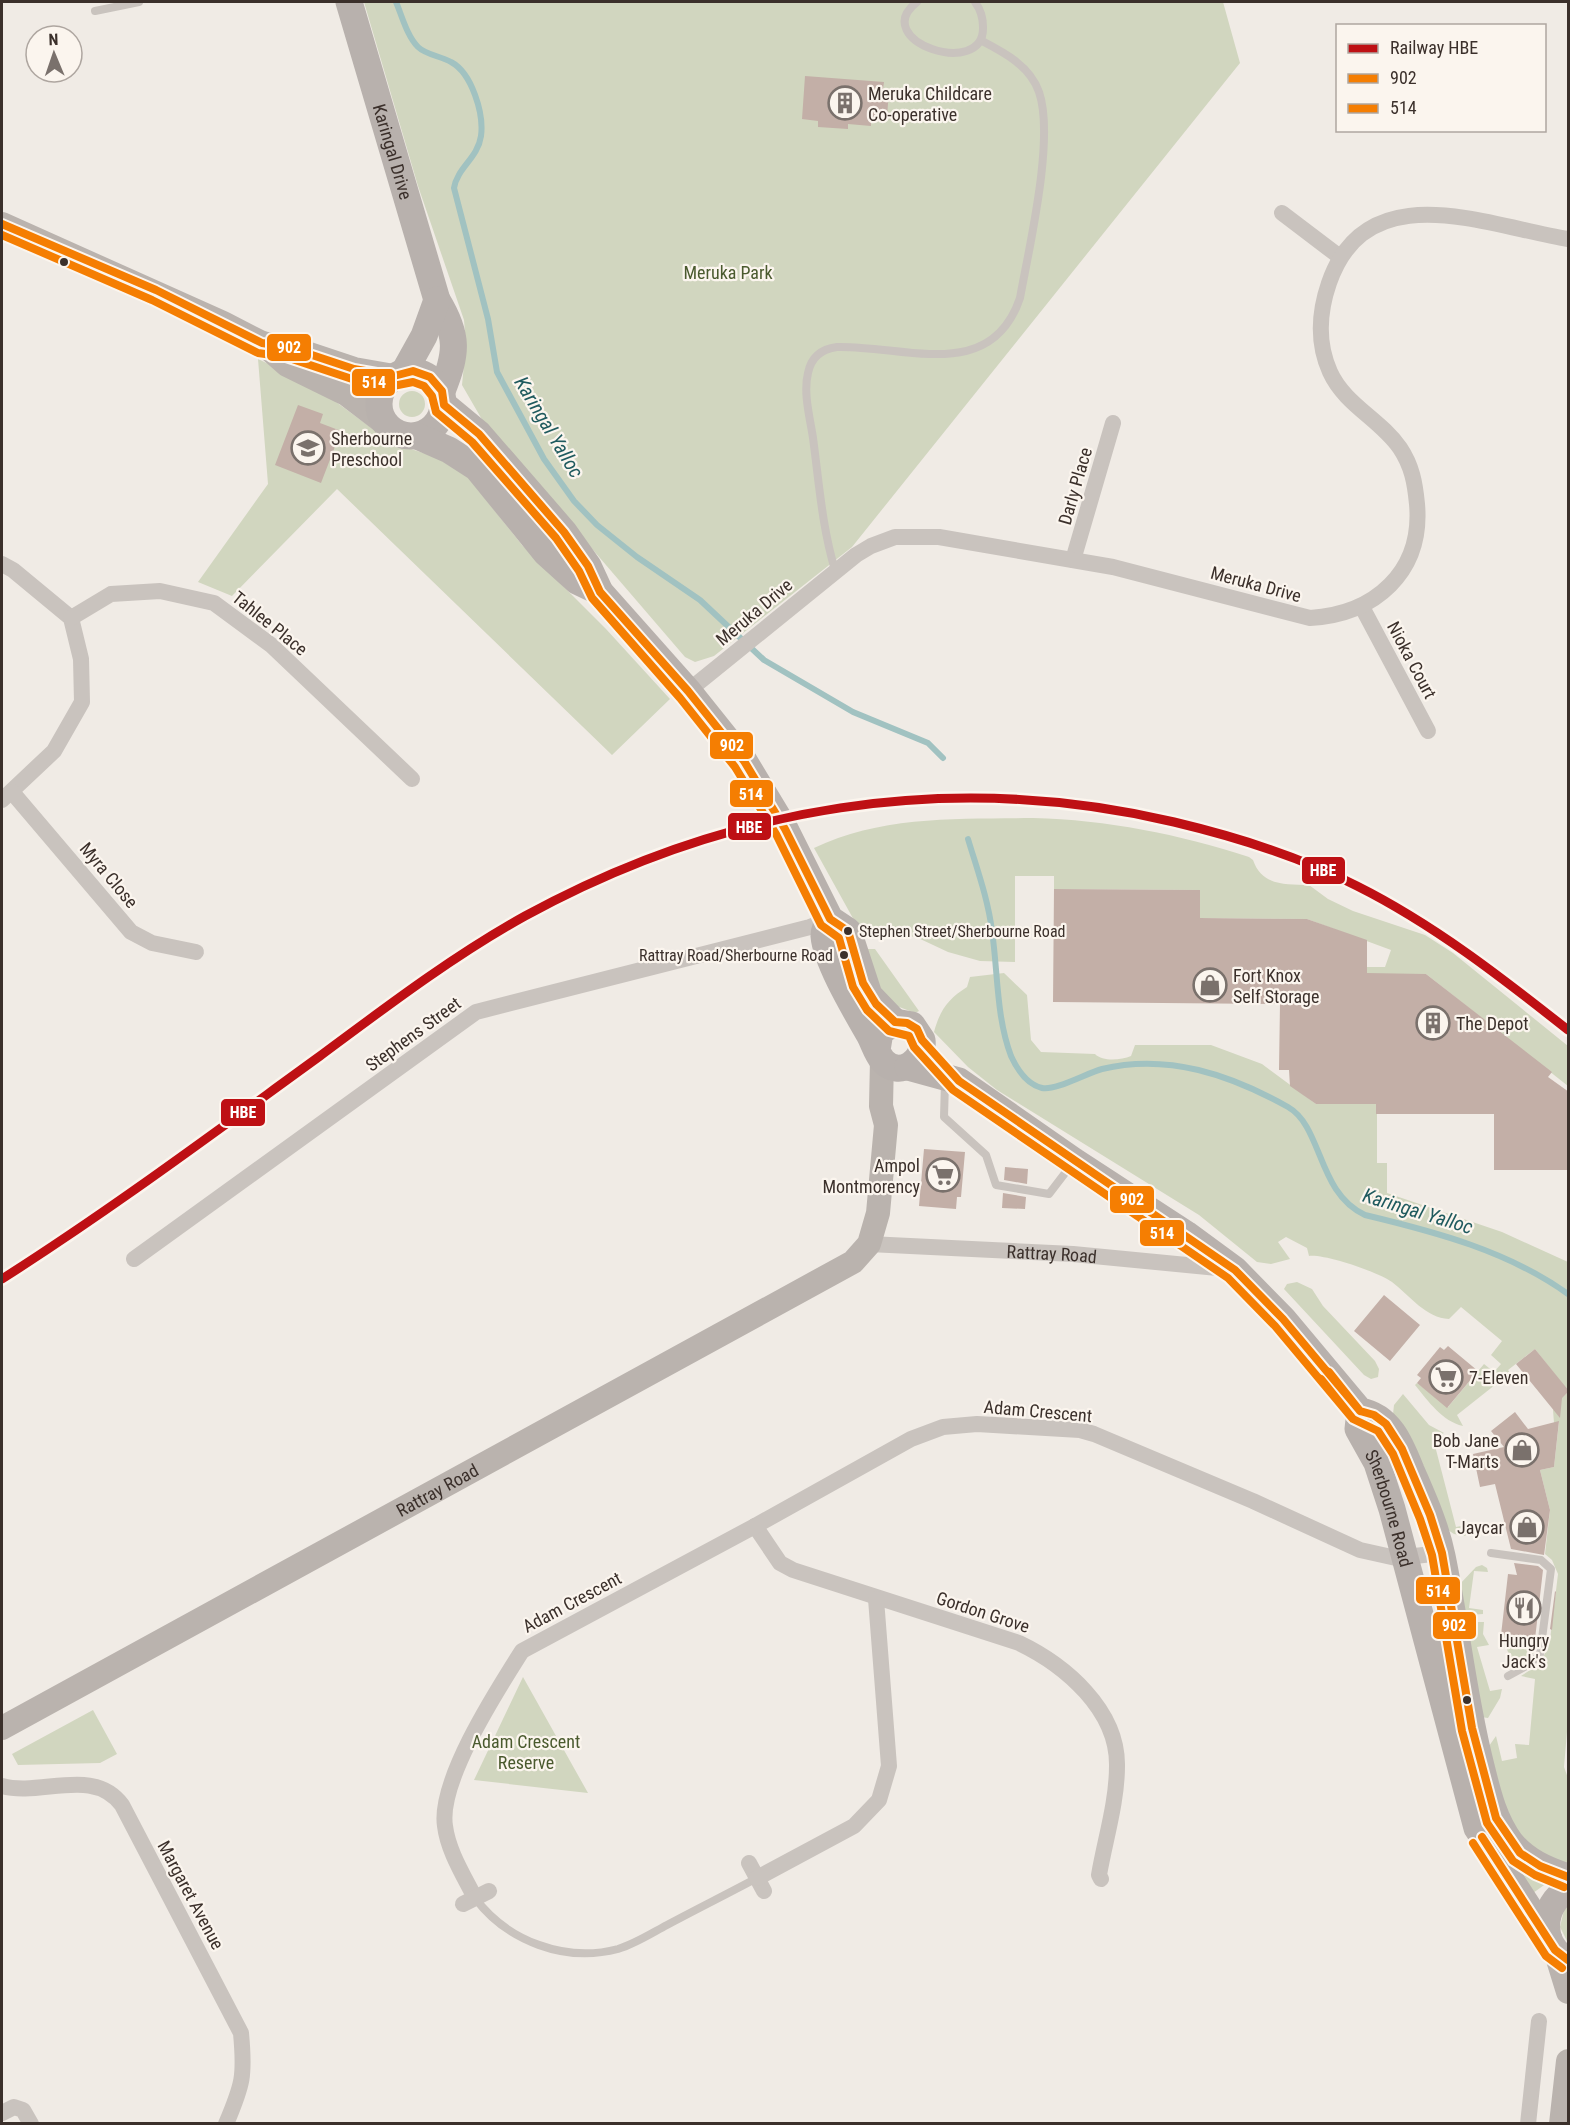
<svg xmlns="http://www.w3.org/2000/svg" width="1570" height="2125" font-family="'Roboto Condensed',sans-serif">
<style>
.green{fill:#d1d6bf}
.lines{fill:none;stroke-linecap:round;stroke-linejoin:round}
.stream{stroke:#a1c2c1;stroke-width:6}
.building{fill:#c3afa7}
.lane{stroke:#c9c3be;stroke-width:8}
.street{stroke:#c9c3be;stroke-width:16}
.secondary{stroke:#bab3ae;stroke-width:24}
.primary{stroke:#b8b1ad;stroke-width:27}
.bus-1-casing{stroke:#fbf5ee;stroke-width:12}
.bus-2-casing{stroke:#fbf5ee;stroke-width:12}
.bus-1{stroke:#f57e02;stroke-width:8}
.bus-2{stroke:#f57e02;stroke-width:8}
.rail-1-casing{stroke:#fbf5ee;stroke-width:14}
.rail-1{stroke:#be1014;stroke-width:9}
.bus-dot{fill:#3b302b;stroke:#fbf5ee;stroke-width:2}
.labels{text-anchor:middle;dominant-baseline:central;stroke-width:4.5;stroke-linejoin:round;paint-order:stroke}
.bus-label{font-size:16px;fill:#3b302b;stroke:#fbf5ee;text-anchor:start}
.poi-label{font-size:18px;fill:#3b302b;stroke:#fbf5ee;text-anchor:start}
.street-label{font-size:18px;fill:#3b302b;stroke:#fbf5ee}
.park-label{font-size:18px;fill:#4a5a2e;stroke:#fbf5ee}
.water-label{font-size:20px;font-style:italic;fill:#1f5a5e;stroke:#fbf5ee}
.line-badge{stroke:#fbf5ee;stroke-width:2}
.badge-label{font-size:16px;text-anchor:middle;font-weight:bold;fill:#fff}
</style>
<rect width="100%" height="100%" fill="#f0ebe5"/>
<path class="green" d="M364,2H1223L1240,63L852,547L714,656L695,662L685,657L484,423L462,385L466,344L464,320L418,186Z
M258,359L313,385L392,443L436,457L468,477L522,545L606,629L670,699L612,755L337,489L232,596L198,582L268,484Z
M399 404a13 13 0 1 1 26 0a13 13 0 1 1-26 0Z
M1033,818C1108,820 1178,834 1249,857L1253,860C1262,886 1285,884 1309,885L1328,899L1353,911L1425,935L1453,953L1568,1046V1086L1426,974H1377V1163H1387V1193L1502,1232L1568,1262V1391L1535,1349L1508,1370L1510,1373L1457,1415L1463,1426C1442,1421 1429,1402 1415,1385L1417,1383L1448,1407L1484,1364L1494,1372L1501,1364L1491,1355L1502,1341L1461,1307L1449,1319C1426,1318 1410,1296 1392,1282C1378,1272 1325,1254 1309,1256L1307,1248L1286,1237L1278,1242L1290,1259L1271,1264L1257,1262L1199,1215L997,1090L968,1067L934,1032C940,1010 948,999 967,987L970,977L1004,973L1027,995L1031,1040L1041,1052L1095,1054C1103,1062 1121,1060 1131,1056L1135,1045H1211L1262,1064L1316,1104H1367V967H1385L1391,950L1307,919L1200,918V890L1054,889V876H1015V962L980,961L948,952L916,937L860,931L814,848C882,815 960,819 1033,818Z
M867,949H875L919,1011L915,1013L894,1005L880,991Z
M1297,1282L1312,1289L1323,1306L1375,1361L1379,1369L1378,1377L1371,1379L1364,1375L1284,1289L1287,1284Z
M1568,1392V1720L1564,1767L1568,1778V1866L1534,1852L1509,1824L1489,1746L1496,1736L1502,1761L1517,1758L1515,1744L1529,1745L1535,1679L1521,1676L1541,1663L1550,1640L1558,1574L1552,1560L1545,1554L1550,1510L1540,1470L1554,1467L1559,1422L1554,1423L1553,1410L1561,1404L1559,1400Z
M1403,1394L1429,1425L1444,1433L1433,1438L1456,1527L1471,1524L1469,1532L1465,1536L1454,1534L1448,1530L1393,1414L1394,1405Z
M1482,1565L1487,1568L1488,1572L1474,1571L1469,1608L1483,1610V1614L1470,1615V1622H1484L1483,1634L1489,1645L1477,1647L1490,1691L1502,1689L1500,1698L1488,1718L1481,1717L1459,1585L1476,1567Z
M1501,1635L1539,1640C1536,1653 1528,1664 1513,1664Z
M523,1677L588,1793L474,1780Z
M93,1710L117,1754L100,1763L18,1765L12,1754Z
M1501,1847L1547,1883L1533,1893Z
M1568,1905V1943L1560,1927L1564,1910Z"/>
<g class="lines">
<path class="stream" d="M396,2C402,16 407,36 418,47C426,55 441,56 451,62C472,73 484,114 481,136C478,158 457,168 454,188L488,319L497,372L544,459L574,501L597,525L637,557L700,600L764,660L853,712L928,743L943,758
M968,839C977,869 988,899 992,931C998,972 996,1016 1011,1056C1017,1069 1026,1084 1042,1088C1055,1091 1087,1073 1102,1069C1168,1053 1231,1075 1288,1107C1323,1127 1317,1193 1365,1215C1436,1232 1508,1251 1568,1294"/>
</g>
<path class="building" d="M805,76L884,82L883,89L889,90L887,117L878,116L877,122L871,121V126L848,124V129L818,127V121L802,119Z
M298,405L323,414L320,423L341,431L321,483L275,465Z
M1054,889L1200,890V918L1307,919L1367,940V973L1426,974L1552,1072L1548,1077L1569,1092V1170H1494V1114H1376V1104H1316L1290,1086L1289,1070H1279L1280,1004L1053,1002Z
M924,1149L965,1152L961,1197H957L956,1209L919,1206Z
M1005,1167L1028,1169L1027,1184L1004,1180Z
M1003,1193L1026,1197L1025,1209L1002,1208Z
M1384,1295L1420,1325L1390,1361L1354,1331Z
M1448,1346L1478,1371L1447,1408L1417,1383L1421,1378L1417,1375L1440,1347L1444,1350Z
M1535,1349L1569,1391L1562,1398L1560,1418L1516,1364Z
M1515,1412L1528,1429L1559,1421L1554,1467L1540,1470L1550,1510L1544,1555L1511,1549L1495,1484L1480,1487L1473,1454L1504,1447L1491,1431Z
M1514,1563L1538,1566L1543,1570L1535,1639L1501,1635L1508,1574L1517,1575Z
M1555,1591L1556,1592L1552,1630L1550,1629Z"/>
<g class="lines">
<path class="lane" d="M917,2C867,41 985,80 983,27C983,17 981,10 975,2
M95,11L139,2
M835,570C822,527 819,482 813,438C810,418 803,393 808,373C811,358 821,349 837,347C904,345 991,384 1020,298C1029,248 1055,138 1039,92C1030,66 1005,53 982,41
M945,1082L944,1117L986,1155L996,1185L1049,1194L1072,1164
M1491,1553L1541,1560L1551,1569L1540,1654L1530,1664L1508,1676
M475,1898C507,1941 565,1963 618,1949C635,1944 652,1933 667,1925C697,1909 727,1894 757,1878"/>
<g class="street">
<path d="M1282,213L1340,257"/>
<path d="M1073,560L1113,423"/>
<path d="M2,564L13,570L71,618L81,659L82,702L54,751L2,800"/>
<path d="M1362,607L1428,731"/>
<path d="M71,618L111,594L160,591L214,603L271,645L412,779"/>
<path d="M688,691L856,555L871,546L895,537H939L1113,567L1310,618C1375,614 1423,572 1417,504C1415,483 1412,466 1400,448C1380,419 1345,405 1330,372C1317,343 1319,312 1329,283C1367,173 1487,226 1568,239"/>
<path d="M12,792L131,932L152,943L196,952"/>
<path id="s1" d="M869,1244L1073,1254L1228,1269"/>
<path d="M134,1259L476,1012L810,927L830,919"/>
<path d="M755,1526L780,1563L793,1570L1019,1643C1065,1665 1118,1710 1117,1766C1117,1802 1105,1840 1099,1875L1101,1879"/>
<path d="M2,1786C41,1797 93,1766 122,1805L241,2033C245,2076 243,2084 226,2124"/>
<path d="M749,1863L764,1891"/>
<path d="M757,1878L854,1826L879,1800L889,1766L876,1599"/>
<path d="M475,1898C464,1876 448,1851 445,1826C438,1781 498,1689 522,1651L755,1526L911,1439L943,1427L977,1424L1080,1430L1094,1434L1253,1501L1360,1550L1396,1558L1442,1553"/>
<path d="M463,1904L489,1891"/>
<path d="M2,2113L14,2107L23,2110L31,2124"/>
<path d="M1528,2124L1539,2021"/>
</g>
<g class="secondary">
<path d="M2,224L223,323L262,343L287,365L346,394L388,426"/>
<path d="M262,343L288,347L354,369L394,376"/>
<path id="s2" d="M2,1728L853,1262L869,1244L878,1213L886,1125L881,1106L882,1060"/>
<path d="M1555,1950L1568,1992"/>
<path d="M1561,2124L1568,2061"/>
</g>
<g class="primary">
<path id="s3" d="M349,2L437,300C459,336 457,353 442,391"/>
<circle cx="411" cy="404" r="32"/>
<path d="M404,372L424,336L437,300"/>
<path d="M444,405L479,434L564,532L588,566L600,592L688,691L744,761L785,829L830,919L848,931L869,995L895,1022"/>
<path d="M417,436L449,450L477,468L546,553L577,581L600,592"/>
<path d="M830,919C827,924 824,929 824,936C826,962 857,1013 870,1036C874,1044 877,1054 883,1061C899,1078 925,1062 922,1040L912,1025L895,1022L880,1032L877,1050"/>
<path d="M908,1067L959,1081L1074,1161L1186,1234L1235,1270L1283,1319L1360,1411C1390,1416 1401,1445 1411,1470C1423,1498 1436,1526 1442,1556C1456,1624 1463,1694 1480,1762C1487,1790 1493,1819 1511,1843C1526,1861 1546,1870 1568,1877"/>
<path id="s4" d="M1360,1411L1358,1429L1377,1463L1392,1509L1477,1828L1549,1939"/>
<path d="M1568,1889C1541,1905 1538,1945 1568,1960"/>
</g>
<defs>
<path id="bus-1" d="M2,224L156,290L262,343L288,347L354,369L394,376L413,371L430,377L442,391L444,405L479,434L564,532L588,566L600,592L688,691L744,761L785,829L830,919L848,931L863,983L876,1004L895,1022L907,1023L917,1029L922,1040L959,1081L1235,1270L1283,1319L1360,1411
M1329,1372L1360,1411L1374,1415L1386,1424L1402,1449L1430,1515L1442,1553L1472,1728L1496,1818L1520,1853L1540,1866L1568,1877
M1482,1837L1555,1950L1568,1960"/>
<path id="bus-2" d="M2,235L152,300L258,353L286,357L352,379L393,386L413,382L424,386L432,396L436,412L472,442L556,538L579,571L592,598L680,698L735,767L776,834L821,925L839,938L853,987L867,1010L889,1031L909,1036L914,1047L953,1090L1228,1278L1275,1326L1352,1418
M1321,1379L1353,1419L1378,1431L1393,1454L1420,1519L1432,1555L1462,1731L1487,1823L1513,1861L1535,1875L1564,1887
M1473,1843L1546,1956L1562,1968"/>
</defs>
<use href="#bus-1" class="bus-1-casing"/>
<use href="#bus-2" class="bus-2-casing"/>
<use href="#bus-1" class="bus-1"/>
<use href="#bus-2" class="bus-2"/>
<defs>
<path id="rail-1" d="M2,1279C112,1209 215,1132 320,1056C386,1007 453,956 525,916C726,806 949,769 1174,822C1237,837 1299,856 1357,886C1433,924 1501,977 1568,1030"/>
</defs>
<use href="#rail-1" class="rail-1-casing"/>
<use href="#rail-1" class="rail-1"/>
</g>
<defs>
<symbol id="building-ring" viewBox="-11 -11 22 22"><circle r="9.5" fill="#fbf5ee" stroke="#7a716c" stroke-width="1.5"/><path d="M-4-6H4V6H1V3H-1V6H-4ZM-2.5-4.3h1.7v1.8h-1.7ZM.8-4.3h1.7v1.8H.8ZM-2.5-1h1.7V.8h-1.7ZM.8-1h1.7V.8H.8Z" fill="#7a716c"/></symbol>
<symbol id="school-ring" viewBox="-11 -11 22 22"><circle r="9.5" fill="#fbf5ee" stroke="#7a716c" stroke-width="1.5"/><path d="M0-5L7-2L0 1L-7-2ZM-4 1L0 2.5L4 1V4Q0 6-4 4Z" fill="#7a716c"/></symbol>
<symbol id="shop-ring" viewBox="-11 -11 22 22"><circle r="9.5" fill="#fbf5ee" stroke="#7a716c" stroke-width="1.5"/><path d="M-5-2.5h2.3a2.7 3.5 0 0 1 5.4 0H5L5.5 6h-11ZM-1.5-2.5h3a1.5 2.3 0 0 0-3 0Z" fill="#7a716c"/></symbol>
<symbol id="supermarket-ring" viewBox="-11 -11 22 22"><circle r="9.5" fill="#fbf5ee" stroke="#7a716c" stroke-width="1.5"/><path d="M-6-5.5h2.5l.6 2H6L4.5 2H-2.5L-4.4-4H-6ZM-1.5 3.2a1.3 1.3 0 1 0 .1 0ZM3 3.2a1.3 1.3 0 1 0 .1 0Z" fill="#7a716c"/></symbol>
<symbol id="restaurant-ring" viewBox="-11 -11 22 22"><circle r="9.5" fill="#fbf5ee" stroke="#7a716c" stroke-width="1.5"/><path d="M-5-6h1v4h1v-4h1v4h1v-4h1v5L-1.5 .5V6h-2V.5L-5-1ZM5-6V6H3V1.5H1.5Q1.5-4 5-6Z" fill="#7a716c"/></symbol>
</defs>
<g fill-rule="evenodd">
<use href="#building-ring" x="826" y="84" width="38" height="38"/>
<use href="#school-ring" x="289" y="429" width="38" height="38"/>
<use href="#shop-ring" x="1191" y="966" width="38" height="38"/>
<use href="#building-ring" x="1414" y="1004" width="38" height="38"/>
<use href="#supermarket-ring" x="924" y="1156" width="38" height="38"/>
<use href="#supermarket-ring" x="1427" y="1358" width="38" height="38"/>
<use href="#shop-ring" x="1503" y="1431" width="38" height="38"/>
<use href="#shop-ring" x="1508" y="1508" width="38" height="38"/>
<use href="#restaurant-ring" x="1505" y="1589" width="38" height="38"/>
</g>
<g class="bus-dot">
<circle cx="64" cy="262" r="5"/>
<circle cx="848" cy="931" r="5"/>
<circle cx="844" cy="955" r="5"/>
<circle cx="1467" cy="1700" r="5"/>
</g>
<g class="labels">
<g class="bus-label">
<text x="859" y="931">Stephen Street/Sherbourne Road</text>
<text x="833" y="955" text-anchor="end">Rattray Road/Sherbourne Road</text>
</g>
<g class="poi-label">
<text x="868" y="93">Meruka Childcare<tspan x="868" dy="21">Co-operative</tspan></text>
<text x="331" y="438">Sherbourne<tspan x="331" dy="21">Preschool</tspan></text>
<text x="1233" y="975">Fort Knox<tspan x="1233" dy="21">Self Storage</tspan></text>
<text x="1456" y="1023">The Depot</text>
<text x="920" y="1165" text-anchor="end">Ampol<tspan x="920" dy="21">Montmorency</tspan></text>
<text x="1469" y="1377">7-Eleven</text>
<text x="1499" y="1440" text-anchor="end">Bob Jane<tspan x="1499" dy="21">T-Marts</tspan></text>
<text x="1504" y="1527" text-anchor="end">Jaycar</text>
<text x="1524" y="1640" text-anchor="middle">Hungry<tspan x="1524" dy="21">Jack's</tspan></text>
</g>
<g class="street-label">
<text stroke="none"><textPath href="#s3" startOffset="156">Karingal Drive</textPath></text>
<text transform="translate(1075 486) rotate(-74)">Darly Place</text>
<text transform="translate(1256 584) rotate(15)">Meruka Drive</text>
<text transform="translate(754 612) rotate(-40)">Meruka Drive</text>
<text transform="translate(270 623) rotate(39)">Tahlee Place</text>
<text transform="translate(1412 660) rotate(62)">Nioka Court</text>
<text transform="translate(109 875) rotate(50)">Myra Close</text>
<text transform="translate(413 1034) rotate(-36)">Stephens Street</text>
<text stroke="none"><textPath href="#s1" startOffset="183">Rattray Road</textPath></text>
<text transform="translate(1038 1411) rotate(5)">Adam Crescent</text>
<text stroke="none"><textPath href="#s2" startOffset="496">Rattray Road</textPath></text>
<text stroke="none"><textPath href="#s4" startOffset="104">Sherbourne Road</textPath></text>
<text transform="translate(572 1602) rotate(-28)">Adam Crescent</text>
<text transform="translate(983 1612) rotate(18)">Gordon Grove</text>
<text transform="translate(191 1895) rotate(62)">Margaret Avenue</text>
</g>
<g class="park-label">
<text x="728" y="272">Meruka Park</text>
<text x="526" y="1741">Adam Crescent<tspan x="526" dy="21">Reserve</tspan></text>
</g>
<g class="water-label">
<text transform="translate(549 427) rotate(59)">Karingal Yalloc</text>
<text transform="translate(1418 1211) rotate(17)">Karingal Yalloc</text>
</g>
</g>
<g class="line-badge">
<rect x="266" y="333" width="46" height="29" rx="6" fill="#f57e02"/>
<rect x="351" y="368" width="45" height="29" rx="6" fill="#f57e02"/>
<rect x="709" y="731" width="45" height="29" rx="6" fill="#f57e02"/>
<rect x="729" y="779" width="45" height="29" rx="6" fill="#f57e02"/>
<rect x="727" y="812" width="45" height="29" rx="6" fill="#be1014"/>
<rect x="1301" y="856" width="45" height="29" rx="6" fill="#be1014"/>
<rect x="220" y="1098" width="46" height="29" rx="6" fill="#be1014"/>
<rect x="1109" y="1185" width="46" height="29" rx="6" fill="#f57e02"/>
<rect x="1139" y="1219" width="46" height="28" rx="6" fill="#f57e02"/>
<rect x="1415" y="1576" width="46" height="29" rx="6" fill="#f57e02"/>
<rect x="1432" y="1611" width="45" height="29" rx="6" fill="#f57e02"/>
</g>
<g class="badge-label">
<text x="289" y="353">902</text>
<text x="374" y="388">514</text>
<text x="732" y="751">902</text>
<text x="751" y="800">514</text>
<text x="749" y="833">HBE</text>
<text x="1323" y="876">HBE</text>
<text x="243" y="1118">HBE</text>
<text x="1132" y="1205">902</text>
<text x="1162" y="1239">514</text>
<text x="1438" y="1597">514</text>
<text x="1454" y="1631">902</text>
</g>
<rect width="1570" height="2125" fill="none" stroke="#3b302b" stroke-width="6"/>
<rect x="1336" y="24" width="210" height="108" fill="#fbf5ee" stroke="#aea6a0" stroke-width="1.5"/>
<rect x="1348" y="44" width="30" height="9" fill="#be1014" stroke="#aea6a0" stroke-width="1.5"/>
<text x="1390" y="54" font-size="18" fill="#3b302b">Railway HBE</text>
<rect x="1348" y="74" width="30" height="9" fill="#f57e02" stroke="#aea6a0" stroke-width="1.5"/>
<text x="1390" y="84" font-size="18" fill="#3b302b">902</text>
<rect x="1348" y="104" width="30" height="9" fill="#f57e02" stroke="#aea6a0" stroke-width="1.5"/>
<text x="1390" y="114" font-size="18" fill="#3b302b">514</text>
<g transform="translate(54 54) rotate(358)"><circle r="28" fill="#fbf5ee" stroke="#aea6a0" stroke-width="1.5"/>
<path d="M0-4.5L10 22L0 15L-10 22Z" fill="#7a716c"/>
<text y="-9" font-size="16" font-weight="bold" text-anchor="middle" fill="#3b302b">N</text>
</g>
</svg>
